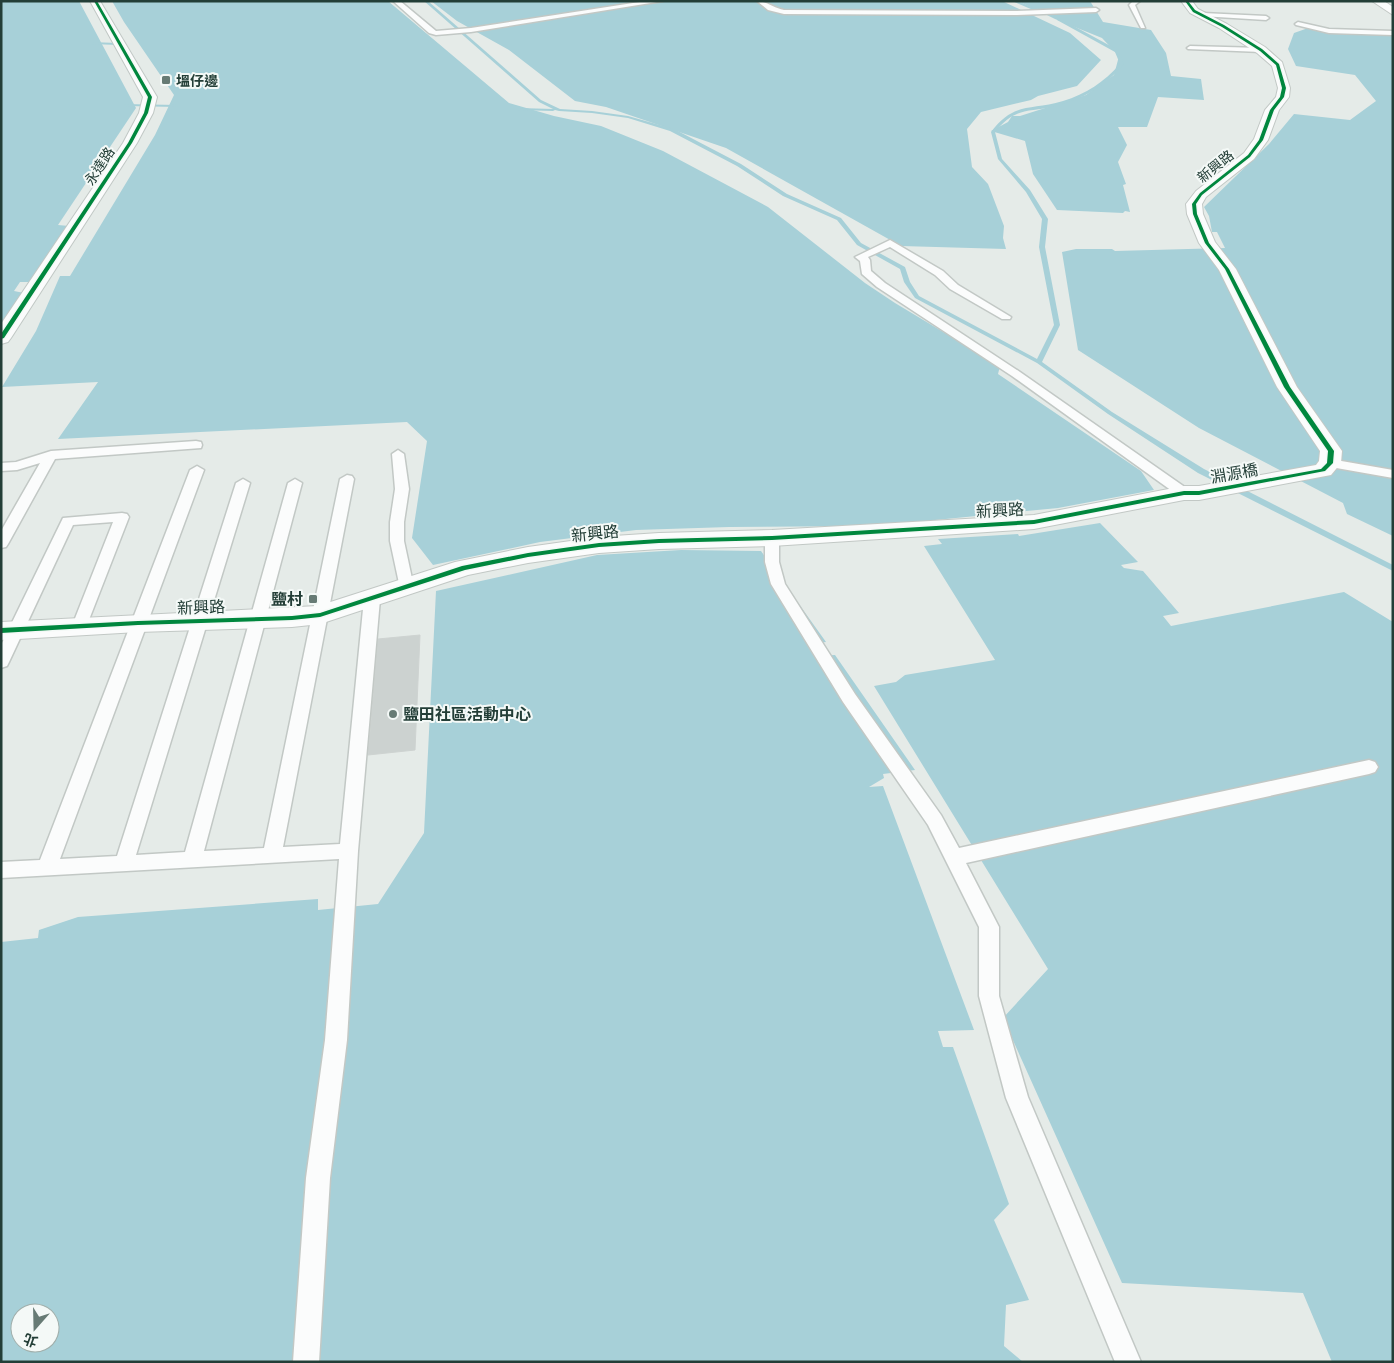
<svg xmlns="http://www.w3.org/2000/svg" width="1394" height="1363" font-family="Inter,'Noto Sans TC',sans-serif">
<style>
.water{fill:#a7d0d8;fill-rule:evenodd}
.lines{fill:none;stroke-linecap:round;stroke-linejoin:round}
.stream{fill:#a7d0d8;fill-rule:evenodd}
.building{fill:#ccd2d0;stroke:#ced3d1}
.lane-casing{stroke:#c2c8c5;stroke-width:3}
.street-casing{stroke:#c2c8c5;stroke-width:2}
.secondary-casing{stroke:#c1c8c5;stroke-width:2}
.lane{fill:#fbfcfc;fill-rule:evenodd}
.street{fill:#fbfcfc;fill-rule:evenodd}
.secondary{fill:#fbfcfc;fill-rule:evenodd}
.cycleway-casing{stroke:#f4f9f7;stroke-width:3}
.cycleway{fill:#00873e;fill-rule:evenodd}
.poi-dot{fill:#677b75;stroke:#f4f9f7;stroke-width:2}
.labels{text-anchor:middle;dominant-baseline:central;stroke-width:4;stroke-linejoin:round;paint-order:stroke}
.far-poi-label{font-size:14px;font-weight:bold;fill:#233e37;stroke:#f4f9f7;text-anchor:start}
.far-street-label{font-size:14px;fill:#233e37;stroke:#f4f9f7}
.street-label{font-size:16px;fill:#233e37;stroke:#f4f9f7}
.poi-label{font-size:16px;font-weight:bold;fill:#233e37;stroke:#f4f9f7;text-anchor:end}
</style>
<rect width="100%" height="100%" fill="#e5ebe8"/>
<path class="water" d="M1,1H79L136,108L58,225L69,226L32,282H20L14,291L24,293L1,327Z
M112,1H388L509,103L554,116L601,126L663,151L768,207L865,283L895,303L1000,366L998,374L1141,471L1154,490L1058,508L873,526L729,527L636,530L540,542L433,565L412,538L427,441L407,422L58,439L98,382L2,387L36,331L60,276H70L155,135L174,95L124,22Z
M431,1H1002L1070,33L1101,60L1077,86L1038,96L1031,100L981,112L967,129L972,167L988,184L1004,226L1003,238L1006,249L901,246L726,148L606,107L575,101L509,50L457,21Z
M1018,1H1090L1103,22L1151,30L1166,53L1171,76L1201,79L1204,100L1158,97L1147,127H1118L1127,145L1118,162L1126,184L1123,185L1130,212L1125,211L1123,213L1057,210L1033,174L1025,141L991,131L1008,122L1012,116H1020L1086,95L1114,75L1119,56L1102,38L1055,19Z
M1311,27L1393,35V536L1347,514L1343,503L1199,428L1078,350L1062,252L1076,249H1112L1115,251L1225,248L1217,232H1212L1209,216L1204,207L1269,144L1294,114L1350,120L1376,101L1355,75L1296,66L1288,49L1294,33Z
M1100,523L1138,562L1121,565L1124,568L1143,571L1179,613L1163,616L1171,626L1344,592L1393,622V1362H1332L1303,1293L1122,1283L1003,1018L1048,969L874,686L896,682L905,675L995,660L924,546L942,544L938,539L1018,534L1019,536Z
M681,550L761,551L826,642L808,644L815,656L835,655L915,770L883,774L884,778L869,787L883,786L974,1030L938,1031L943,1047H953L1009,1204L994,1220L1029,1300L1006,1305L1004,1346L1023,1362H1V942L38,938L39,930L78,917L318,899V910L378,904L424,833L436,591L597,555ZM20,1313H50V1343H20Z"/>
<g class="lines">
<path class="stream" d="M424,1H428L541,100L560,109L592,111L628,116L674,129L741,164L787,194L841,218L861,243L905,267L910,282L919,296L1037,359L1054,325L1039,247L1042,219L1026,192L998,159L991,132C1015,101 1030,111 1063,101C1086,94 1104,82 1120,64L1115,52L1057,20V18H1059L1118,50L1124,64C1106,86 1083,99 1056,106C1028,113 1016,106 995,132L1002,159L1030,190L1048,219L1045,247L1060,325L1042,362L1112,412L1204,469L1393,565V571L1198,473L1108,414L1037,363L915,298L904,282L900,269L857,245L837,220L783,196L737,166L670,131L628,118L592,113L559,111L555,110L553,111L517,110L519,108L553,109L539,102Z
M1012,1H1018L1048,14L1045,15Z
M90,42L118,43L120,44L118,45L91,44Z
M123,104L178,105L180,106L178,107L124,106Z"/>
</g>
<path class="building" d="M420,635L415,750L368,755L378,639Z"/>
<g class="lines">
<defs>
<path id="lane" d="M393,1H400L436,31L471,28L646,1H663L471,32L436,35L429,33Z
M757,1C766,1 774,8 784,10L1017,11L1096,8L1099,10L1096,12L1017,15L784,14L768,10Z
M1133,1H1140L1135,5L1145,28H1141L1129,5Z
M1203,13L1266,16L1269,18L1266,20L1201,16V14Z
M1298,22L1329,29L1393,31V35L1329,33L1296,25L1295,24Z
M1190,46L1261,48L1265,50L1261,52L1188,49L1187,48Z
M890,240L943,271L958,285L1011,317L1010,319H1002L950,289L935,275L890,247L868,257L870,260L871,271L885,283L1020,372L1189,490L1191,493L1189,496H1179L1012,376L877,287L862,274L860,261L855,257Z
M196,441L201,442L202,445L201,448L55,459L8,544L6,547L1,548V531L40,463L17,470L1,471V463L16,462L51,451Z
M398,450L404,454L409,489L404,522V541L414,588L412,592H402L400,588L390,541V522L395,489L392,454Z
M1330,459L1393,470V478L1325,466L1323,463L1325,460Z
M197,466L204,470L60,859L117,856L236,483L243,479L250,483L136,855L185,852L288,483L295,479L302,483L204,851L264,848L340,479L347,475L352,476L354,479L283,847L340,844L364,599L367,595H377L380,599L358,851L347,1040L330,1178L319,1362H293L306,1178L325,1040L339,859L1,878V862L40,860L190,470Z
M122,513L127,514L129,517L85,630L80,631L75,630L72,626L113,522L73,525L9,662L7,666L1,668V645L63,518Z
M772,533L777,535L779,538V562L785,584L855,694L941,815L959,848L1369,760L1375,762L1378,767L1375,772L1369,774L966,863L999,927V996L1028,1097L1141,1362H1115L1006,1098L979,996V927L928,825L843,702L771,584L765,562V538L767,535Z"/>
<path id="street" d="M1181,1H1192L1198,9L1227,24L1265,47L1282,62L1290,88L1289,97L1279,110L1268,140L1254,159L1206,197L1202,204L1203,214L1215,242L1236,269L1297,387L1342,451L1341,463L1331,475L1199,500H1184L1034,529L772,546L659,549L599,553L528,563L468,575L320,624L292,627L138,632L1,640V622L318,606L455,562L528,547L599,537L659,533L772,530L1034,515L1184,486H1199L1316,465L1319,461L1320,451L1277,387L1219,270L1199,243L1187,214L1186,204L1196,191L1244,153L1254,139L1265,110L1276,97L1278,88L1272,66L1257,53L1219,28L1190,13Z
M1372,1H1384L1393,7V15Z"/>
<path id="secondary" d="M90,1H100L157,97L153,113L137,143L11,338L8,342L1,344V324L123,143L139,113L143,97Z"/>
</defs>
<use href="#lane" class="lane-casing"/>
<use href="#street" class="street-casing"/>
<use href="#secondary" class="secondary-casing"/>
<use href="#lane" class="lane"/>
<use href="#street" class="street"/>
<use href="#secondary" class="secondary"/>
<defs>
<path id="cycleway" d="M94,1H97L152,97L148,113L132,143L4,338L1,339V334L128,143L144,113L148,97Z
M1185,1H1188L1195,10L1224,25L1262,49L1279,64L1286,88L1284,97L1274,110L1263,140L1250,157L1202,195L1196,204L1197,214L1209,243L1229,269L1290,387L1334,451L1333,463L1325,471L1199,495H1184L1034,524L772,540L659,543L599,547L528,557L465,570L320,617L292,620L138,625L1,633V628L138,621L292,616L320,613L462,566L528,553L599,543L659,539L772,536L1034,520L1184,491H1199L1321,469L1327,463L1328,451L1284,387L1225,269L1205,243L1193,214L1192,204L1200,193L1248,155L1259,140L1270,110L1280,97L1282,88L1276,65L1260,51L1222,27L1193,12Z"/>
</defs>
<use href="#cycleway" class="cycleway-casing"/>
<use href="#cycleway" class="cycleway"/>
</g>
<g class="poi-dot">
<rect x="161" y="75" width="10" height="10" rx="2.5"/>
<rect x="308" y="594" width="10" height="10" rx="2.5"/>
<circle cx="393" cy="714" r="5"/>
</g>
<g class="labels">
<g class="far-poi-label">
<text x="176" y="80">塭仔邊</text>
</g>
<g class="far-street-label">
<text transform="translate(99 166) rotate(-57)">永達路</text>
<text transform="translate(1215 166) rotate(-39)">新興路</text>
</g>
<g class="street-label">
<text transform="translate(1234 473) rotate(-10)">淵源橋</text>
<text transform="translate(1000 510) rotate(-3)">新興路</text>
<text transform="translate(595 533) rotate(-6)">新興路</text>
<text transform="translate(201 607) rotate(-2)">新興路</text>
</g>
<g class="poi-label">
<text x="303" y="599">鹽村</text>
<text x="403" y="714" text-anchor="start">鹽田社區活動中心</text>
</g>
</g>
<rect width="1394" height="1363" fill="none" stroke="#233e37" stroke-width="5"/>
<g transform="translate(35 1328) rotate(200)"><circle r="24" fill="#f4f9f7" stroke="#a0aeaa"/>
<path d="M0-4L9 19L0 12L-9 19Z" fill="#677b75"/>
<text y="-8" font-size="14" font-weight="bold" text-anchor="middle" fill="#233e37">北</text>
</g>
</svg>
